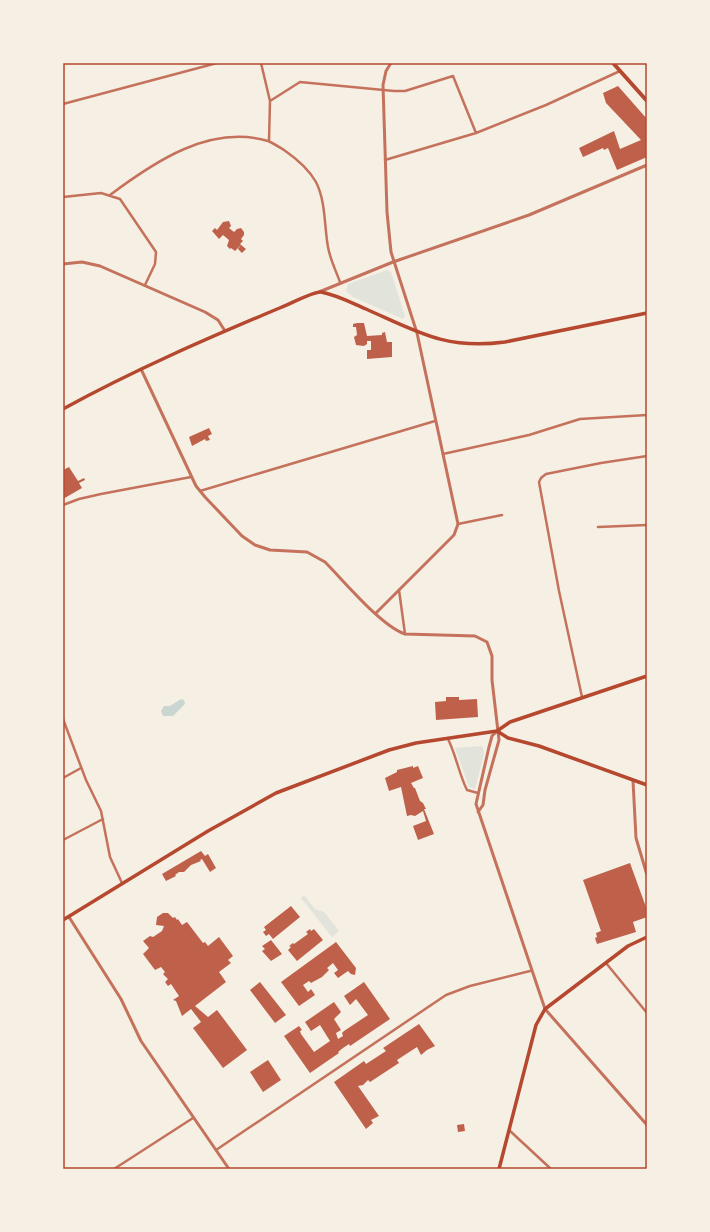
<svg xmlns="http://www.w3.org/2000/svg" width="710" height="1232" font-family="Signika,sans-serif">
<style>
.green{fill:#e2e4dc}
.water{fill:#c9d6d2}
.building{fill:#bf614a}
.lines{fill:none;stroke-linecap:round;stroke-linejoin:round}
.minor{stroke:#c5725c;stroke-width:2.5}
.tertiary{stroke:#c5725c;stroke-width:3}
.secondary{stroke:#b5482f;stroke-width:3.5}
.primary{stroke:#b5482f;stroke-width:4}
.neatline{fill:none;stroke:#b5482f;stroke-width:1.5}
</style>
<rect width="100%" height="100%" fill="#f6efe4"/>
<path class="green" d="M387,270L391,272L405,316L403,319L353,297L346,291L348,284Z
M480,746L483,747L484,754L475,789L469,787L455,748Z
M304,895L315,909L324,912L339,931L332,937L301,898Z"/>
<path class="water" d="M181,699L184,700L185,704L173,716H163L161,711L164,706H170Z"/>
<path class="building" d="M618,86L647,119V157L617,170L608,148L604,150L603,148L583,157L579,148L614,131L620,149L641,140L606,103L603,93Z
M229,221L231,226L229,228L234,232L237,229L241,228L244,232V235L241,239L243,241L240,244L246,249L242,253L238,249L241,245L235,251L231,248L230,249L227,246L229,240L223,235L219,239L212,231L215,228L217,230L223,222Z
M357,323H364L367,336L382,335V333L385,332L387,342H392V357L367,359V350H371V341H367V344L364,346L356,345L354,337L357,335L356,327H353V324Z
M209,428L212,434L208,436L210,440L206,441L205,439L192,446L189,437Z
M69,467L78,481L84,478L85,480L79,483L82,488L63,499V470Z
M446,697H459V700L477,699L478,717L436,720L435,702L446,701Z
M413,766V768L418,766L423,778L411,783L414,788H415L420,801L423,803L426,809H424L434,834L418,840L413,826L426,821L423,811L415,816L411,815L407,816L401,787L389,791L385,778L397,772V770Z
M201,851L205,856L208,854L216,868L210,872L202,859L200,860L201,861L191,865L184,872H179L175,875L176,876L166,881L162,874Z
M630,863L647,910V917L633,922L636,932L597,944L595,938L597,937L596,933L601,931L583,880Z
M291,906L300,917L273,939L269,934L266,936L263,932L266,930L264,927Z
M163,913H168L173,918L175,917L177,920L178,919L182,925L187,922L203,943L205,942L208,946L219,937L233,956L228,960L231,963L219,972L226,982L195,1006L208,1017L217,1010L247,1050L223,1068L193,1028L201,1022L191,1009L182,1016L176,1001L173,1000L179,996L171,984L168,986L165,982L168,979L163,974L165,972L161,967L155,970L143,954L149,948L143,941L150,936L153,937L162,931L164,926L156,925L157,917Z
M310,929L311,931L314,929L323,940L297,961L288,950L291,947L289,946L293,943L294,944L308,934L306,932Z
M271,940L282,954L271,961L262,951L265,949L262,946Z
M336,942L356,968L355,975L351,974L348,971L338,978L334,973L338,970L333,963L327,968L329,970L322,977L311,983L309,981L303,985L308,992L311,989L315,995L299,1006L281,982Z
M260,982L286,1015L275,1023L250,990Z
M364,982L390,1019L350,1046L349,1044L343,1048L338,1052L339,1053L310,1073L284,1036L299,1026L302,1030L300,1031L301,1034L314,1052L330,1041L320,1025L311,1031L305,1022L334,1002L341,1012L334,1019L341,1030L336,1033L338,1039L343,1036L342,1033L344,1031L368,1015L356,999L350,1005L344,996Z
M419,1024L435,1046L427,1050L421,1055L417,1047L397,1060L399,1063L370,1082L368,1080L363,1085L358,1086L379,1116L371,1120L373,1123L366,1129L334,1082L364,1061L366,1064L386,1051L383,1048Z
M268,1060L281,1080L263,1092L250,1072Z
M464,1124L465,1131L458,1132L457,1125Z"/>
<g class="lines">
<path class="minor" d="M261,63L270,101L269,141
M270,101L300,82L394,91H405L453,76L476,133
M63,104L217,63
M385,160L476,133L546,105L620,71
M110,195C154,162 210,124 268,141C273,143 279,147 284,150C297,159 308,168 316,182C326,202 324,225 328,247C330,259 336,271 340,282
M63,197L101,193L120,199L156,252L155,264L145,285
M443,454L529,435L580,419L647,415
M200,491L435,421
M63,505L79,499L101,494L191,477
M458,524L502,515
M598,527L647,525
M399,590L405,634
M582,697L559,591L539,482L541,478L546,474L601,463L647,456
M63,719L86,780L101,811L110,857L122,883
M448,739C456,755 459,774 467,790L478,793
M63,778L81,768
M63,840L103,819
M606,963L647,1013
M509,1130L551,1169
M216,1150L446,995L470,986L530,971
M114,1169L193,1118"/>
<path class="tertiary" d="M63,264L82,262L100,266L205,312L218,320L225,331
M319,292L393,262L529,215L647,165
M141,369L196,486L205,497L242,536L255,545L270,550L307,552L325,562C344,581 381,626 405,634L475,636L487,642L492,656V680L499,740L485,790L483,805L478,812
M376,613L454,535L458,524L417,333L391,252L387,212L383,85L386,71L391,63
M497,731L492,736L489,747L476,804L545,1009L647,1125
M633,781L636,838L647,875
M69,917L121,999L141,1041L229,1169"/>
<path class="secondary" d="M63,409C134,370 208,338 282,307C290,304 314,291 321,292C337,295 352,303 366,309C418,332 446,350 505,342L647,313
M497,731L508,738L539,746L647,785
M63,920L208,831L276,793L389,750L416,743L497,731L510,722L647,676
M499,1169L536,1025L545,1009L628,946L647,937"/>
<path class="primary" d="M613,63L647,101"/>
</g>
<rect width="710" height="1232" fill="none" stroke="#f6efe4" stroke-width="128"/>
<rect x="64" y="64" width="582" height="1104" class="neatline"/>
</svg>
